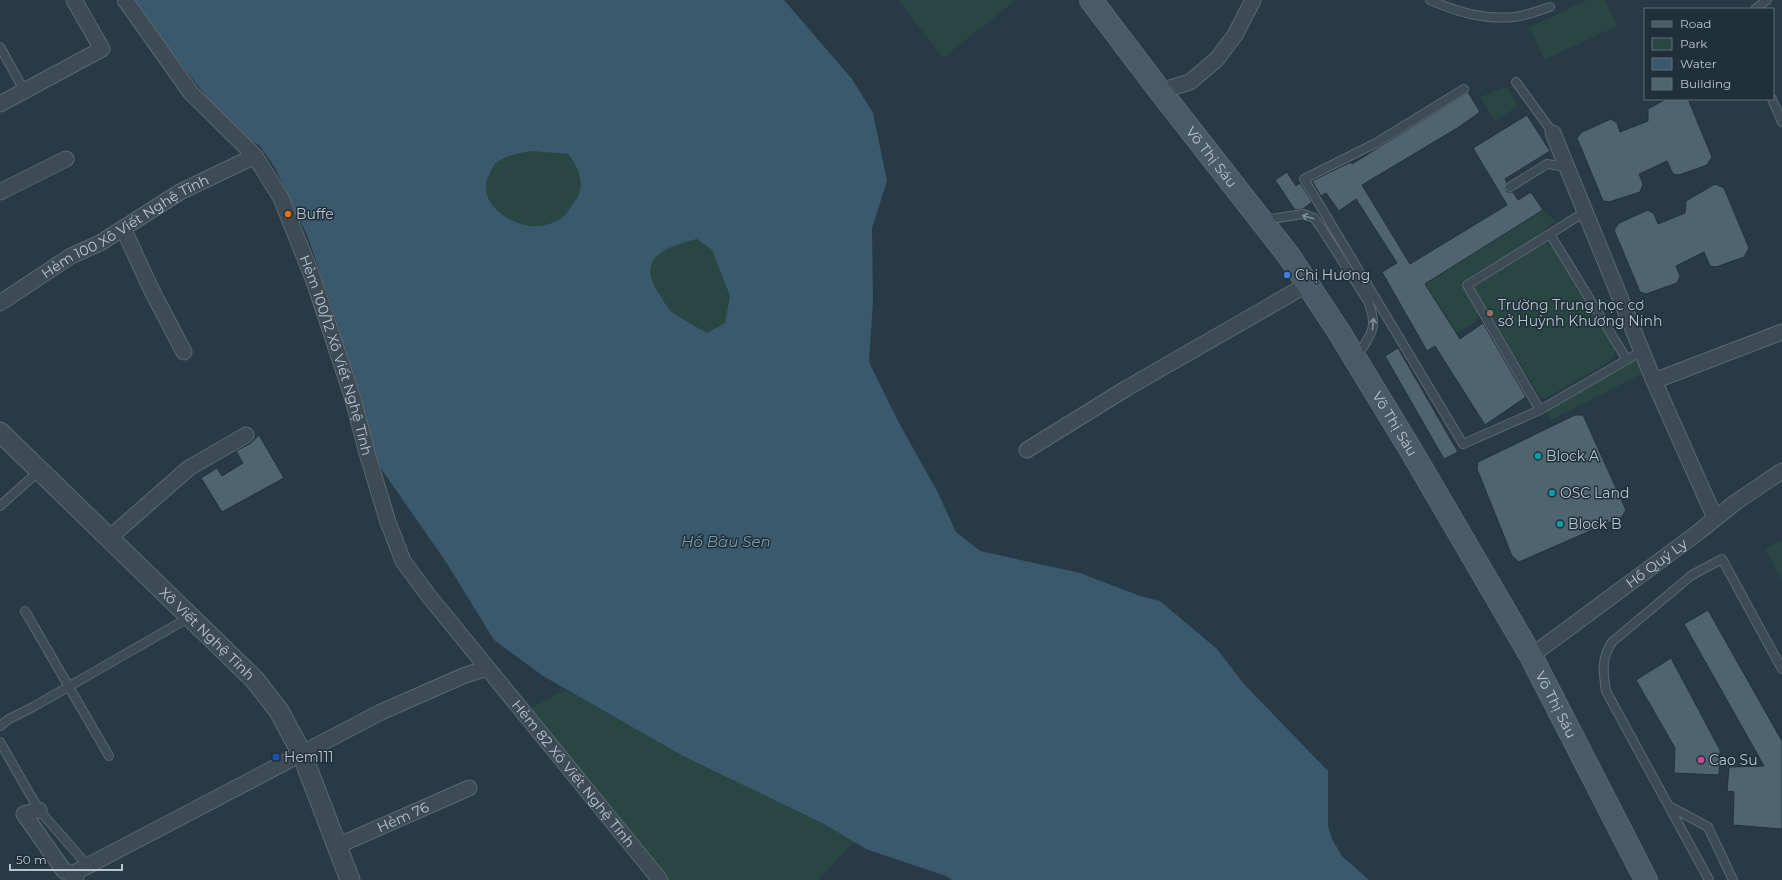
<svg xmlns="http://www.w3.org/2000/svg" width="1782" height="880" font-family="Montserrat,sans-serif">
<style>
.green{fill:#294643}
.water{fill:#3b596c;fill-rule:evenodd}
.building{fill:#506470;stroke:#22323c}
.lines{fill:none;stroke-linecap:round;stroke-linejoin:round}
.service-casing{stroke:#5a6872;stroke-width:10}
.minor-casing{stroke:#5a6872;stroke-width:17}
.tertiary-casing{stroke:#5a6872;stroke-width:21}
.secondary-casing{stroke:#5a6872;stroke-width:24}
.service{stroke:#3c4b54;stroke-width:8}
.minor{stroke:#3c4b54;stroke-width:15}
.tertiary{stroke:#3c4b54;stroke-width:19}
.secondary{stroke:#4a5b67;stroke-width:22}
.oneway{stroke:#818e97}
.food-dot{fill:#e8710a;stroke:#20303a;stroke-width:1.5}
.shop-dot{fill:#3f7fe0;stroke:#20303a;stroke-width:1.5}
.education-dot{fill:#8d6e63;stroke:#20303a;stroke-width:1.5}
.culture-dot{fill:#0f9aa8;stroke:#20303a;stroke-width:1.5}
.transit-dot{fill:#1a4fb4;stroke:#20303a;stroke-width:1.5}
.hotel-dot{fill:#d1479c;stroke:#20303a;stroke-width:1.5}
.labels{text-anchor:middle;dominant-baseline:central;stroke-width:3;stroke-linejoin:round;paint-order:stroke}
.street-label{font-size:14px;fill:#bac5ce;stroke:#20303a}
.poi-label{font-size:14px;fill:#bac5ce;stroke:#20303a;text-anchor:start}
.water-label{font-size:15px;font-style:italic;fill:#799cb1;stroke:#20303a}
</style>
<rect width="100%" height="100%" fill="#273a45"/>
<path class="green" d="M898,0H1016L943,58Z
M1587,0H1605L1617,26L1544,60L1530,27Z
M1507,87L1518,106L1495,121L1480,97Z
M531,151L568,154C579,167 586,187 575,201C571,206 567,214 562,218C554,224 539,227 530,226C507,222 476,201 489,175C491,171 493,165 497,162C507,155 520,153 531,151Z
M1543,210L1555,221L1537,237L1460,282L1479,316L1475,322L1456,333L1425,284Z
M697,239L712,250L730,296L725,323L707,333C696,326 683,320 672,312C667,308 662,298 658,292C635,257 669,246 697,239Z
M1545,243L1554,248L1616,348C1615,357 1611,360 1604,365L1546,398H1541L1474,289V285L1477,282L1538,245Z
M1635,360L1643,373L1551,420L1545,408Z
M1782,540V581L1765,549Z
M565,689L683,756L824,824L854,842L818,880H666L528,710Z"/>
<path class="water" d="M131,0H784L852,79L873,113L887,181L872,228L873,300L869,362L898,421L937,491L956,532L980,551L1080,573L1140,596L1160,601L1217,649L1244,684L1328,771V826L1332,839L1342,856L1369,880H952L946,876L866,849L824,824L683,756L543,676L494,640L446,562L380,467L366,430L334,313L307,235L274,166L259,145L234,132ZM531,151L568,154C579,167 586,187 575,201C571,206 567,214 562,218C554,224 539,227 530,226C507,223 476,201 489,175C491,171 493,165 497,162C507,155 520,153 531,151ZM697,239L712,250L730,296L725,323L707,333C696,326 683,320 672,312C667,308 662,298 658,292C635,257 669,246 697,239Z"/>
<path class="building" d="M1468,92L1480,112L1459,127L1362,185L1410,264L1507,205L1473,148L1527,115L1550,151L1505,179L1507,183L1505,188L1507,192H1513L1518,200L1531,192L1543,210L1425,284L1460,339L1483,323L1526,397L1485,425L1435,346L1427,351L1382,272L1397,263L1356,199L1339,211L1326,193L1321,196L1312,181L1351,162L1352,164Z
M1666,99H1688L1712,157L1707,165L1679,175L1673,174L1667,161L1639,174L1643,184L1640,192L1609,202L1603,201L1577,138L1582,132L1611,119L1617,123L1620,132L1648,121V109Z
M1287,172L1296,186L1300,183L1312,202L1303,209L1295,210L1275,180Z
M1715,184L1724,188L1749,248L1744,257L1716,267L1710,266L1704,252L1676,266L1680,276L1677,283L1646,294L1640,292L1614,230L1619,223L1648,210L1654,214L1658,224L1685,213L1686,201Z
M1398,348L1458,452L1444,459L1385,356Z
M1575,415H1583L1626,510L1622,517L1519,562L1512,556L1477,469L1478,462Z
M259,435L284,478L222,512L201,478L217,468L222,476L243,463L236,451L251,443Z
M1708,610L1782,741V829L1733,825L1734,792L1727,791L1729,767L1764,766L1684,624Z
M1671,658L1720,750L1719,775L1674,773L1675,748L1636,680Z"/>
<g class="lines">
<defs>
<path id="service" d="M1430,0C1457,12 1484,20 1514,17C1526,16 1539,10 1550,7
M1755,9L1767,0
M0,47L25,92
M1516,82L1553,133
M1464,89L1376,143L1304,179L1463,444L1540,410L1642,351
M1772,99L1782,122
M1510,187L1547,164L1568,167
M1264,220L1303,214L1314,218L1322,229L1368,301C1379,329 1371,334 1356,358
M1550,234L1627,360
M1538,406L1540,410L1467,285L1550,234L1586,211
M0,506L39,471
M25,611L109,756
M0,726L9,719L33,707L190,617
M0,742L39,810L88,866
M1669,806L1708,827L1733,880
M1709,880L1606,691C1603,671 1601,659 1612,642L1692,575L1722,559L1782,669"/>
<g id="minor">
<path id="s1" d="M125,0L191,93L255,156L281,198L314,281L353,399L367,453L388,522L403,561L428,595L660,880"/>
<path d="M1160,91L1190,82L1217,59L1235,35L1253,0"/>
<path d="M0,104L102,49L74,0"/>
<path d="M1553,133L1654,381L1715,518"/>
<path d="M0,192L66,159"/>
<path d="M123,228L152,291L184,352"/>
<path id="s2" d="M0,303L71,256L100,243L180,192L255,156"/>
<path d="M1654,381L1782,332"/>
<path d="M1027,450L1127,388L1308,284"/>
<path d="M108,539L189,468L246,435"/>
<path id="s3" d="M1531,656L1696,534L1736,502L1782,471"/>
<path d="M39,810L24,814L64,871L72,874L76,880"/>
<path id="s4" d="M337,846L469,788"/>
<path d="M72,874L381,712L463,676L487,668"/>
</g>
<g id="tertiary">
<path id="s5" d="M0,432L255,680L279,711L302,754L350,880"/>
</g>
<g id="secondary">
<path id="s6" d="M1091,0L1160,91L1289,256L1339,332L1412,452L1531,656L1646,880"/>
</g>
</defs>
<use href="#service" class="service-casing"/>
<use href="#minor" class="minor-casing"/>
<use href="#tertiary" class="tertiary-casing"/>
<use href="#secondary" class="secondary-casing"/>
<use href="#service" class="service"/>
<use href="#minor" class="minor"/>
<use href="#tertiary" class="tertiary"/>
<use href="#secondary" class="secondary"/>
</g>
<defs><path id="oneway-shaft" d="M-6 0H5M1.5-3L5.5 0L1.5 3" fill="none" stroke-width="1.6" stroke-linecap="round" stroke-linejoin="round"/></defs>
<g class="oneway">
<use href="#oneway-shaft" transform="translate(1308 217) rotate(-163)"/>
<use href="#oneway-shaft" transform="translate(1373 324) rotate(-85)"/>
</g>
<circle class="food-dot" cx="288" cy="214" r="4"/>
<circle class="shop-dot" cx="1287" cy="275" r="4"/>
<circle class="education-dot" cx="1490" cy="313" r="4"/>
<g class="culture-dot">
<circle cx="1538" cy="456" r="4"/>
<circle cx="1552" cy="493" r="4"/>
<circle cx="1560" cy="524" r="4"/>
</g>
<rect class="transit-dot" x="272" y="753" width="8" height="8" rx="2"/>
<circle class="hotel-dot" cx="1701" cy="760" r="4"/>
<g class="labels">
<g class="street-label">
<text stroke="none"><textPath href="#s6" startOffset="198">Võ Thị Sáu</textPath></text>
<text stroke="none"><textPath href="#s2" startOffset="147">Hẻm 100 Xô Viết Nghệ Tĩnh</textPath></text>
<text stroke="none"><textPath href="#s1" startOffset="420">Hẻm 100/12 Xô Viết Nghệ Tĩnh</textPath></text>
<text stroke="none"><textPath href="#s6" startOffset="522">Võ Thị Sáu</textPath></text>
<text stroke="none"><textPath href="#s3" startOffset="156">Hồ Quý Ly</textPath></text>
<text stroke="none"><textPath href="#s5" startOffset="289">Xô Viết Nghệ Tĩnh</textPath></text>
<text stroke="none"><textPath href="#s6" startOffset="846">Võ Thị Sáu</textPath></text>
<text stroke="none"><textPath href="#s1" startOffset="909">Hẻm 82 Xô Viết Nghệ Tĩnh</textPath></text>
<text stroke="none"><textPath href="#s4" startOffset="72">Hẻm 76</textPath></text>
</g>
<g class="poi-label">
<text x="296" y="214">Buffe</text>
<text x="1295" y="275">Chị Hương</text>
<text x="1498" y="305">Trường Trung học cơ<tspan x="1498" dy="16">sở Huỳnh Khương Ninh</tspan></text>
<text x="1546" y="456">Block A</text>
<text x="1560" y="493">OSC Land</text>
<text x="1568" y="524">Block B</text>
<text x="284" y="757">Hem111</text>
<text x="1709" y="760">Cao Su</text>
</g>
<g class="water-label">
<text x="726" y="541">Hồ Bàu Sen</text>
</g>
</g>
<rect x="1644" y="8" width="130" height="92" fill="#20303a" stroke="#5e6c75"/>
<rect x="1652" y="21" width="20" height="6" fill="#4a5b67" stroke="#5e6c75"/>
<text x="1680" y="28" font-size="12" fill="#bac5ce">Road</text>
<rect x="1652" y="38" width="20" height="12" fill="#294643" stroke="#5e6c75"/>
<text x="1680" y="48" font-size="12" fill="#bac5ce">Park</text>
<rect x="1652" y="58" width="20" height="12" fill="#3b596c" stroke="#5e6c75"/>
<text x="1680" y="68" font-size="12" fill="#bac5ce">Water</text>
<rect x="1652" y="78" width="20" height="12" fill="#506470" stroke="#5e6c75"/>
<text x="1680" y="88" font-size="12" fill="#bac5ce">Building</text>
<path d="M10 864v6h112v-6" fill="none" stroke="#bac5ce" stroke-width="2"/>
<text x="16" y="864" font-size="12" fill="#bac5ce" stroke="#20303a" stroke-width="3" paint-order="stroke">50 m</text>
</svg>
